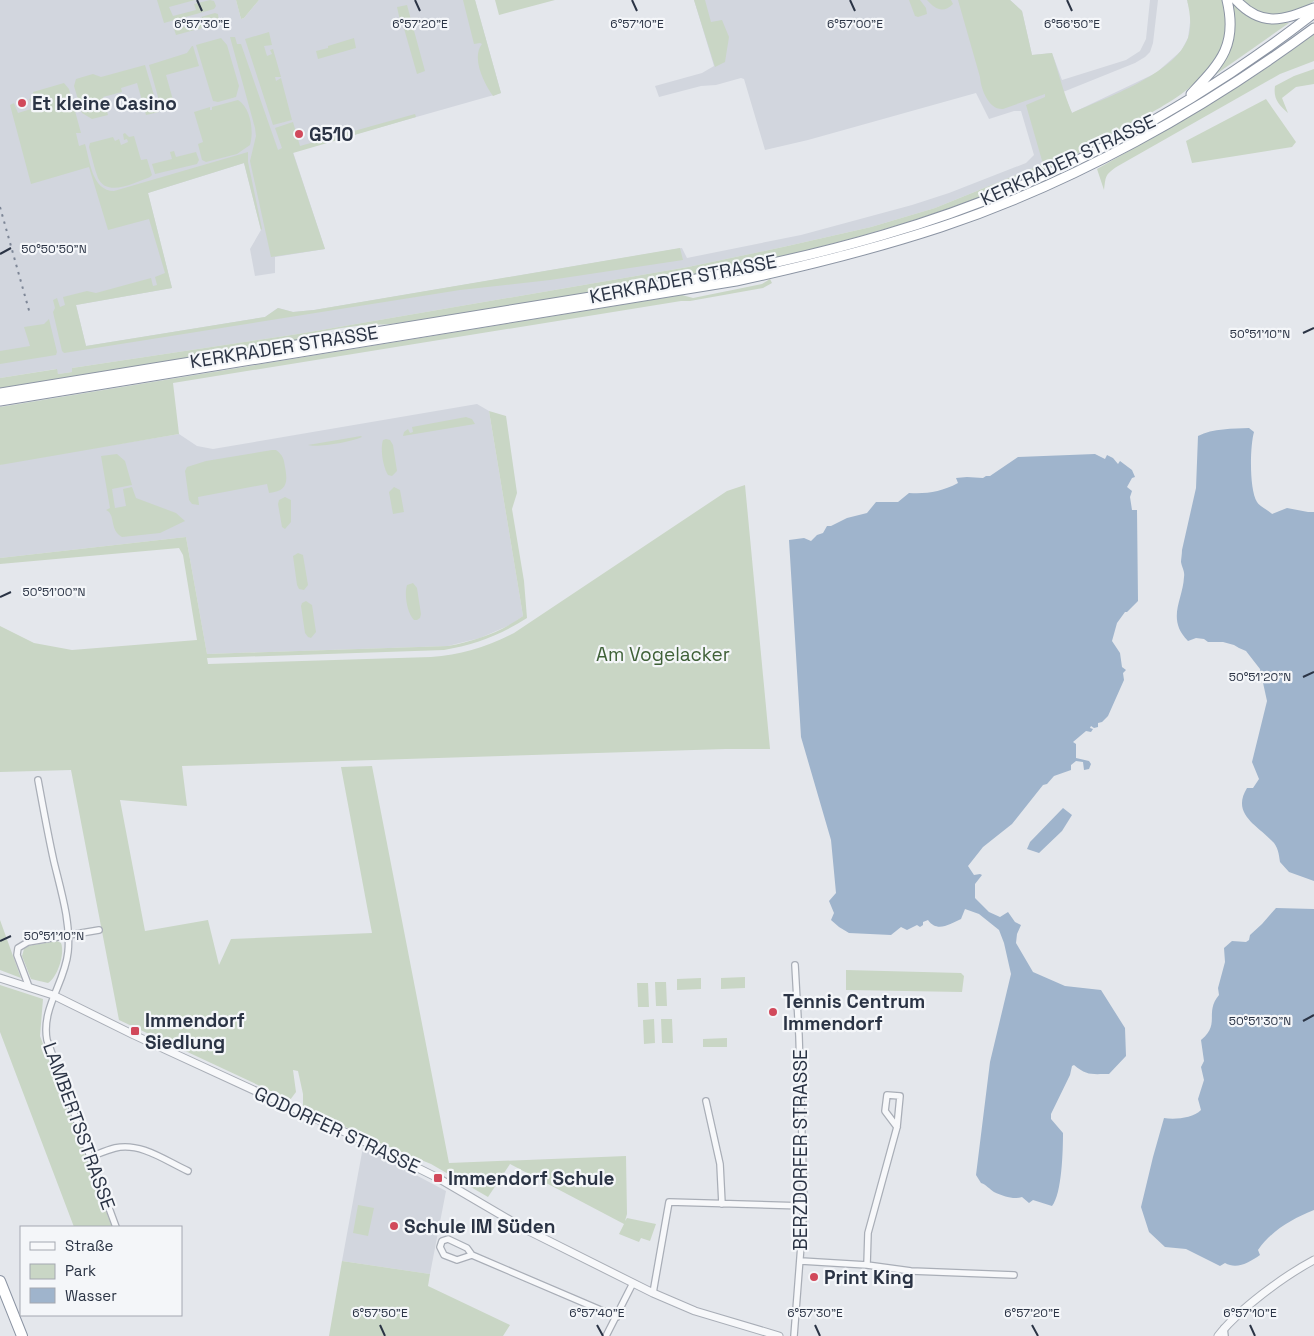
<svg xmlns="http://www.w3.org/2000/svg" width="1314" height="1336" font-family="'Space Grotesk',sans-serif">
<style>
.built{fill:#d2d6de}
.green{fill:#c9d6c5}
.water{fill:#9fb4cc}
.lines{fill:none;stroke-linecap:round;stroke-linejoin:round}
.minor-casing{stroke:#a9aeb7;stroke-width:8}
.tertiary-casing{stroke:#a9aeb7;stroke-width:9}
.trunk-casing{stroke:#8b94a3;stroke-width:11}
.motorway-casing{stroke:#8b94a3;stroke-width:12}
.minor{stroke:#f7f8fa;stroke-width:5.5}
.tertiary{stroke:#f7f8fa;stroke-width:7}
.trunk{stroke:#fff;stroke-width:9}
.motorway{stroke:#fff;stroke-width:10}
.rail{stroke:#7d8696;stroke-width:2;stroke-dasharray:2.5 5;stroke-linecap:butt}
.ticks{fill:none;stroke:#2b3445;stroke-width:2}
.poi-dot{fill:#d1495b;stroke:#f4f6f9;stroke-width:2}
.labels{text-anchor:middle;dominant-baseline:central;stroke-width:4.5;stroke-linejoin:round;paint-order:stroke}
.poi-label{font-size:19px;font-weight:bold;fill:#2b3445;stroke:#f4f6f9;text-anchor:start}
.street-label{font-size:19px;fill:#2b3445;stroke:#f4f6f9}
.park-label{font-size:19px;fill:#3f6138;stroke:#f4f6f9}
.ticks-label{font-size:12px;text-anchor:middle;fill:#2b3445;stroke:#f4f6f9;stroke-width:4.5;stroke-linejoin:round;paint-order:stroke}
</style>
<rect width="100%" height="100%" fill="#e4e7ec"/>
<path class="built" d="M0,0H236L241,19L244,18L259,0H475L501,93L293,152L325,249L275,257V273L255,276L250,249L261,230L244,163L148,193L172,288L76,305L86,346L265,317L278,308L293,312L314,310L682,248L687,258L801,235L912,205L949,193L1026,163L1034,155L1021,111H1014L989,119L976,93L808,140L765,150L744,79L741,78L716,85L701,86L659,97L655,86L702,73L714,66L694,0H1010L1022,11L1032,55L1052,53L1062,80L1126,60L1140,51L1146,39L1150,0H1158L1153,43L1150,52L1145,57L1135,63L1063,92L1072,113L1156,73L1181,51L1188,38L1191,15L1187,0L1194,16L1188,53L1042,160L1043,164L935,208L871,227L783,247L688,267L298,334L72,368V372L58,374L56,369L0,378Z
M477,404L489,411L523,616L512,624L480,638L448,646L207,654L186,537L0,558V465L4,463L179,434L197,446L213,449Z
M363,1147L446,1191L430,1274L342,1261Z"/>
<path class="green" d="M157,0H195L169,7L173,16L196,10L194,4L210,0L214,1L216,6L214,9L164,23Z
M236,0H259L244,18L241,19Z
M463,0H475L501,93L493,96C484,83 471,58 482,44L480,43L474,44Z
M495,0H555L499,15Z
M694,0H705L711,22L722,20L729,37L725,62L715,67Z
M909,0H920L926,8L927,14L918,17L915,16Z
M927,0H951L953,4C943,14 935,9 927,0Z
M958,0H1010L1022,11L1032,55L1052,53C1059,74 1064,94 1072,113C1105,98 1175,74 1188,38C1192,26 1190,12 1187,0H1222C1224,12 1227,25 1225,37C1214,85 1154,111 1115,132C1099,140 1085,150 1070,158C1059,164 1047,169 1036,174C1006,187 976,199 944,210C769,271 582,293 399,323C387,325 378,324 367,325C345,327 315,331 296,340L0,388V378L57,369L58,374L72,372V368L298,334L688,267L783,247L871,227L935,208L1043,164L1026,105L1045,97V94L1003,109C989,110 981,90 980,77Z
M1230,0L1277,23H1289L1212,77L1225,59Z
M1241,0H1314V1C1288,20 1266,20 1241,0Z
M407,5L425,71L417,74L403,25H401L397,7Z
M215,13L218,14L219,22L217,24L176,35L174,29L203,22L201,17Z
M269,32L272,45L264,46L267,56L272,54L270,50L273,49L281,77H275L276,81L281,78L292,120L273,125L245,39Z
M1314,34V61L1280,74L1118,166C1104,175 1106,177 1104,190L1097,169C1171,127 1246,86 1314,34Z
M230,37H235L237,44H241L278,150L282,148L275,128L293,122L300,146L415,114L416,117L293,153L325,249L271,257L250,161L256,136L255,128Z
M221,38L227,45L239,86L236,97L218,102L213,101L196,45Z
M354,38L356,48L318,59L316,51L328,48V46Z
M192,46H193L199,66L166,75L175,107L162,111L149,65L187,53Z
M145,65L159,112L146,115L137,83L121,88L122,92L103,97L108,115L92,119L82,113L74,86L76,79L93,74L101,77Z
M1314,69V84L1296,87L1282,98L1288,113C1279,105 1273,99 1275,86L1294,76Z
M64,83L69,89L81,133H76L79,146L85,144C90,161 92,191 114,191L248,152V162L262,229L261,230L244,163L148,193L172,288L76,305L86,346L265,317L278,308L293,312L314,310L680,248L683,260L550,280L460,290L64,353L62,351L53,312L55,308L53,300L57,298L60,307L65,305L63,297L87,291L96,293L151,278L153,286L157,285L155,277L165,273L149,219L108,230L89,167L31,184L10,105L14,103L18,113L34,108L29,99L34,97L33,92Z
M1266,99L1296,142L1292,147L1192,163L1186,141Z
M238,100C251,108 254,132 250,145L237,154L206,162L202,160L198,144L203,142L194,112L210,107V110H212V107Z
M125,133L129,137L134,136L141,160L147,159L152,175L150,177C136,182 107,198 98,178C94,168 92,157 89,147L90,143L113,137L115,141L119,139L121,145L128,142L127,139L124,140L123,134Z
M174,151L176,157L196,152L199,160L197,164L155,174L152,164L172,159L170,152Z
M770,279L772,283L763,288L690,301H681L173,383L179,434L0,465V407L682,295L693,298L762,284Z
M49,319L57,352L56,355L0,364V351L30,346L24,327L44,324Z
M489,411L506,416L517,493L512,509L524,581L527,618C501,635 474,645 444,650L207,658L208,664L431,657C461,655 487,647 514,633L727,491L745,485L770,749H726L182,766L187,806L120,800L145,931L208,920L219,965L231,939L372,933L341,767L372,766L449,1163L626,1156L627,1214L625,1221L627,1218L656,1224L650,1241L641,1238L639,1242L619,1234L624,1224L510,1164L488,1197L431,1164L370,1139L303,1106V1094L298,1071L293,1070L296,1092L290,1100L119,1020L71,770L0,772V626L34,643L72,650L197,640L183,555L179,548L0,564V558L186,537L207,654L448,646C475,641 501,632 523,616Z
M466,417L472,419L475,424L403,436L404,432L408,429L410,433L413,432L412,427Z
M361,436L362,437C352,442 316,448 308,445Z
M386,439L390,440L393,445L397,471L392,476L388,475C383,467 380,449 383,440Z
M272,450H276C283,455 284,459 285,467C288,483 287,491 269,493L267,484L198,497L199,505L192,504L189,500L185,471L187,467L206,461Z
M117,454L125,461L132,485L112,489L115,508L126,506L123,489L132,487L136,498L176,513L185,521L160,533L122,537C109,530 116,514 106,510L110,508L101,456Z
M394,487L400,490L404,512L393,514L389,492Z
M285,497L291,500V522L285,529L282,527L278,504L279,500Z
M298,553L303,555L308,585L304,590L299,589L297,585L293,556Z
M413,583L417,588L421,614L420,618L417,620H414C407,613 404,594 407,585Z
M306,601L312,605L316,632L311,638L308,637L305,633L301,606L302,603Z
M0,920L21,978L0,970Z
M57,941L61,943C65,953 58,977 48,983L31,979L22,956L24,949L28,946Z
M846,970L961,973L964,976L962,992L846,990Z
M745,977V988L721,989V978Z
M701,978V989L677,990V979Z
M655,982H666L667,1006H656Z
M637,983H648L649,1007H638Z
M0,985L43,999L40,1036L112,1227H74L0,1032Z
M654,1019L655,1043L644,1044L643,1020Z
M661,1019H672L673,1043H662Z
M727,1038V1047H703V1039Z
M358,1205L374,1208L368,1236L353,1233Z
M342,1261L430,1274L428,1286L510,1325L503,1336H329Z"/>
<path class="water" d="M1249,428L1254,432C1250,446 1249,489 1257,502C1259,506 1268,510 1272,514L1287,508L1308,512H1314V881L1289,872L1280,862C1279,855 1278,846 1272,841C1257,825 1231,814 1247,788H1253L1259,779L1252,762L1267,701L1260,669L1246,651L1239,648L1234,645L1223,642H1208L1204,639L1196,638L1188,641C1166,619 1183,600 1184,577C1185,571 1182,568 1181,562C1181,559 1182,554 1182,550L1196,488L1198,436C1213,428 1233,429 1249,428Z
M1095,454L1105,459L1107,455L1113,458L1118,464L1120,461L1132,470L1135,477L1132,478L1127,487L1132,491L1130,497L1132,510H1137L1138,601L1127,612H1125L1117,623L1112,641L1120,653L1122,667L1126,670L1123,673L1124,680L1108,716L1102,722L1098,723V727L1094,728L1091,726L1090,728L1093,729L1091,732L1086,731L1073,742L1076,744V758L1089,761L1091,764L1089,769L1084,770L1083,762L1076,761L1071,765V770L1054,776L1047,784L1043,785L1012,824L983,847L968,866L974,875L980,874L982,875L975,884V898L989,912L1000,917L1008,912L1015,922L1021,925L1017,934L1016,943L1033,972L1065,986L1101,990L1125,1028L1126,1056L1109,1074C1092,1074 1087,1076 1074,1065L1072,1066L1070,1075L1051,1114V1119L1063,1133C1063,1150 1062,1194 1052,1206L1033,1200L1029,1203L1022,1197C1014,1200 1003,1196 994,1192C989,1189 987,1185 981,1183L976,1175L990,1062L1011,974L1004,943L999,930L979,914L965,909L961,919C950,924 937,933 928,920L923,922V925L920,927L917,925L907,930L901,927L891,935L849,933L839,927L831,920L834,913L829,901L836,893L831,840L801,737L789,540L804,538L811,541L817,535L823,533L827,526H831L847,518L867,513L876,502H898L909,493C927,494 941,492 958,483L956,478L967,477L983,478L986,476H990L1018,457Z
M1063,808L1072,815L1062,831L1039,853L1027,849L1030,842Z
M1276,908L1314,909V1210C1292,1219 1272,1230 1258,1250L1260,1255C1250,1262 1237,1270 1225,1263L1220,1266L1186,1249L1165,1247L1149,1232L1141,1207L1153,1157L1164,1118C1175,1120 1193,1118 1201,1110L1198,1099L1204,1080L1201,1067L1204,1061L1201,1040C1221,1024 1204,1013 1219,995L1218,988L1225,962L1224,948L1232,941L1246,942L1249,940L1250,935L1262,924Z"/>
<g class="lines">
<defs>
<path id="minor" d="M38,780C43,807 48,835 54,862C61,891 71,923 68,952C65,983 41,1008 47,1040L116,1227
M29,987L17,955L18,948L28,942L99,930
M706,1101L720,1164L722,1204
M90,1157C98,1154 107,1150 115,1148C141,1142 166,1161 188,1171
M472,1255L457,1260L444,1255L440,1247L442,1241L448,1239L467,1248L472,1255L617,1317
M801,1261L867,1265L911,1271L1014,1275
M867,1265L868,1233L897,1127L900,1096L887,1095L885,1111L897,1127
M653,1293L669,1202L804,1206
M1224,1328L1225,1336
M606,1336L633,1283
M794,1336L804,1206L799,1036L795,965"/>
<path id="tertiary" d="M0,978L53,995L134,1035L349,1134L438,1178L525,1229L653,1293L695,1311L779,1336
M1218,1336C1239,1309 1284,1276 1314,1260"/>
<path id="trunk" d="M1236,0C1262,28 1283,20 1314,8
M1191,94C1220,63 1238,46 1227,0
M0,393L646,288C726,274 805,258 883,235C1038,190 1186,113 1314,13
M0,401L736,281C806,266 874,249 941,227C1073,183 1203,110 1314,28"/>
<path id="motorway" d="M0,1281L22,1336"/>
</defs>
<use href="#minor" class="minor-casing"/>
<use href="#tertiary" class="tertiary-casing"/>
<use href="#trunk" class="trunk-casing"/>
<use href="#motorway" class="motorway-casing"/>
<use href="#minor" class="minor"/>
<use href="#tertiary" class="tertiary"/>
<use href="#trunk" class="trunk"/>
<use href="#motorway" class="motorway"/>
<path class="rail" d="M0,207L30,314"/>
</g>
<path class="ticks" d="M197,0L202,11M415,0L420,11M632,0L637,11M850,0L855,11M1067,0L1072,11M0,254L11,248M1303,333L1314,328M0,597L11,592M1303,677L1314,672M0,941L11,936M1303,1021L1314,1015M380,1325L385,1336M597,1325L603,1336M815,1325L820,1336M1032,1325L1038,1336M1250,1325L1255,1336"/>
<g class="poi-dot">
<circle cx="22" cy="103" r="5"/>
<circle cx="299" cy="134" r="5"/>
<circle cx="773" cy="1012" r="5"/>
<rect x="130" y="1026" width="10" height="10" rx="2.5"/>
<rect x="433" y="1173" width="10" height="10" rx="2.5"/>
<circle cx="394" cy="1226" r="5"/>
<circle cx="814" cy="1277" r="5"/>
</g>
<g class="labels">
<g class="poi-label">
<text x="32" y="103">Et kleine Casino</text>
<text x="309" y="134">G510</text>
<text x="783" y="1001">Tennis Centrum<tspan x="783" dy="22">Immendorf</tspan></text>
<text x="145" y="1020">Immendorf<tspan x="145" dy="22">Siedlung</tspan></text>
<text x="448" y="1178">Immendorf Schule</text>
<text x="404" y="1226">Schule IM Süden</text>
<text x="824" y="1277">Print King</text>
</g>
<g class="street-label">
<text transform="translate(1068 160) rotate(-25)">KERKRADER STRASSE</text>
<text transform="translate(683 279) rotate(-11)">KERKRADER STRASSE</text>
<text transform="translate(284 347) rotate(-9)">KERKRADER STRASSE</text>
<text transform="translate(79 1126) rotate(70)">LAMBERTSSTRASSE</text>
<text transform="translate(337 1130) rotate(25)">GODORFER STRASSE</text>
<text transform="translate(800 1150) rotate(-90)">BERZDORFER STRASSE</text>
</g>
<g class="park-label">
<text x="663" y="654">Am Vogelacker</text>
</g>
</g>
<g class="ticks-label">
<text x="202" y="28">6°57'30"E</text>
<text x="420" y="28">6°57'20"E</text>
<text x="637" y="28">6°57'10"E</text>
<text x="855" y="28">6°57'00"E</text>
<text x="1072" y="28">6°56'50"E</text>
<text x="54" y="253">50°50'50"N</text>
<text x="1260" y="338">50°51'10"N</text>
<text x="54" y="596">50°51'00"N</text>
<text x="1260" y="681">50°51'20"N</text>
<text x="54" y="940">50°51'10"N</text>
<text x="1260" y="1025">50°51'30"N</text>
<text x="380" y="1317">6°57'50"E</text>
<text x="597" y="1317">6°57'40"E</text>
<text x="815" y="1317">6°57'30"E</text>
<text x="1032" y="1317">6°57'20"E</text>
<text x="1250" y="1317">6°57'10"E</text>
</g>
<rect x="20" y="1226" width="162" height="90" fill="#f4f6f9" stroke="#a4a8b1"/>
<rect x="30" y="1242" width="25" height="8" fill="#f7f8fa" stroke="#a4a8b1"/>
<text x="65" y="1251" font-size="15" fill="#2b3445">Straße</text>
<rect x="30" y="1264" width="25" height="15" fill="#c9d6c5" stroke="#a4a8b1"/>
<text x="65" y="1276" font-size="15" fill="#2b3445">Park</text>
<rect x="30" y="1288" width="25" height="15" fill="#9fb4cc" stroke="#a4a8b1"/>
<text x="65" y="1301" font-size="15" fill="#2b3445">Wasser</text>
</svg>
